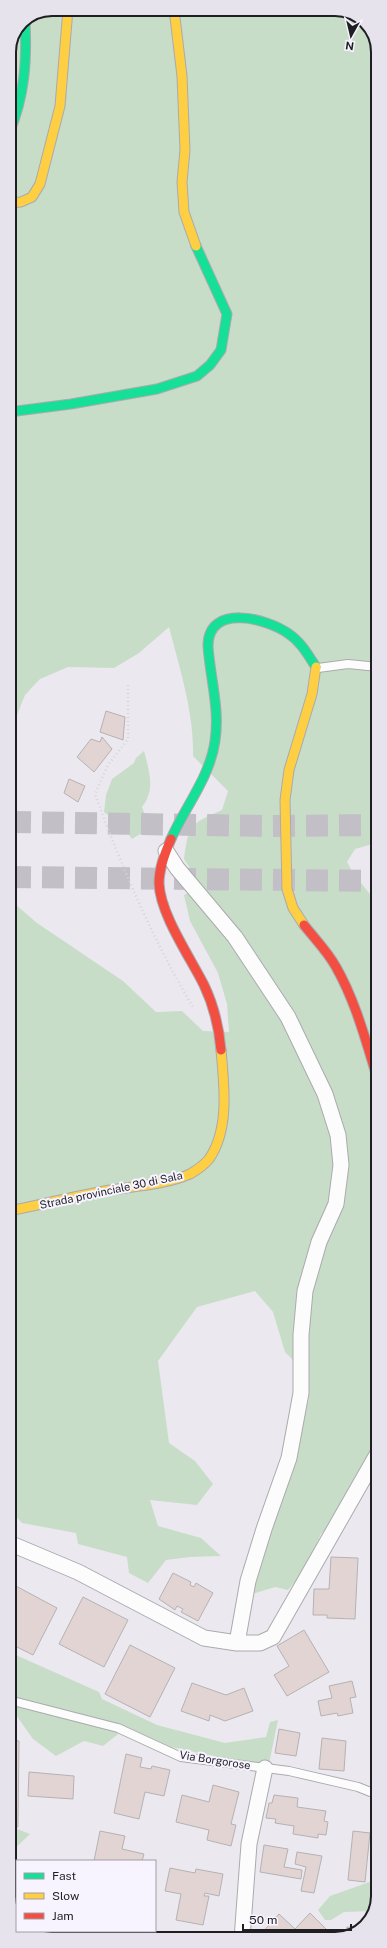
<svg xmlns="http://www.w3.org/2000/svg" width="387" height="1948" font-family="'Public Sans',sans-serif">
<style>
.green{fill:#c7ddc8}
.building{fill:#e1d4d3;stroke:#b5b2b4}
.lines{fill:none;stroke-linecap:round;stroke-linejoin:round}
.highway-tunnel{stroke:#c2c0c6;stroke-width:22;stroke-dasharray:22 11;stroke-linecap:butt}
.lane-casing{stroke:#abaaae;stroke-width:10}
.street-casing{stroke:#abaaae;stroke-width:17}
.fast-casing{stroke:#abaaae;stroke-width:11}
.slow-casing{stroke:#abaaae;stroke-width:11}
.jam-casing{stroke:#abaaae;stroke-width:11}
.path{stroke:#d5d5d6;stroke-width:2.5;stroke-dasharray:1 3;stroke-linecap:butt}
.lane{stroke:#fcfcfd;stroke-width:8}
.street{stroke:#fcfcfd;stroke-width:15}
.fast{stroke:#16e098;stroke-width:9}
.slow{stroke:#ffcf43;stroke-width:9}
.jam{stroke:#f24e42;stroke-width:9}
.labels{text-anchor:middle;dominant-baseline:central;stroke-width:4;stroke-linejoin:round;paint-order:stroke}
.street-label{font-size:11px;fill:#1f1e22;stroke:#f7f4ff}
.rim{fill:none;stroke:#1f1e22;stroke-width:2}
</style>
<rect width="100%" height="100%" fill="#ebe9ef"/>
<path class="green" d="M52,9H341L365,21L378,46V845L376,843L355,849L347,862L353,873L378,904V1476L321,1534L303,1573L288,1590L275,1587L252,1594L243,1567L267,1519L300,1432L309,1398L308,1375L285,1352L273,1312L255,1291L197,1307L158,1361L169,1443L195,1461L213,1484L197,1505L150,1500L158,1526L201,1538L221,1556L190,1557L166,1560L148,1583L129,1573L127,1557L78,1544L76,1533L22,1523L9,1509V899L37,923L123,981L156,1012L182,1011L203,1031L229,1032L227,1004L218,973L190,921L184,895L202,887L184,859C189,824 190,824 222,810L228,791L193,756C194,712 180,670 169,627L139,653L114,668L68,667L40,679L25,695L9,735V51L22,21Z
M144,751C149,771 156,789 142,807L150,828L132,839L121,824L104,812L106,795L112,779L134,763L136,758Z
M9,1652L99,1692L102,1699L157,1725L225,1743L266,1737L270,1722L278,1720L269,1764L233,1760L171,1747L123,1725L117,1735L103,1746L84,1741L56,1756L33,1739L16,1715L9,1716Z
M9,1826L30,1834L9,1854Z
M378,1879V1897L373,1911L344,1912L331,1920H325L318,1910L330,1896Z"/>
<path class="building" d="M106,711L125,717L123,740L100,732Z
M102,737L112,749L94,772L77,757L91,739L100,742Z
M69,779L85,786L78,802L64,793Z
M331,1557L358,1558L355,1619L327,1618V1615H313L314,1589H329Z
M173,1573L191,1582L190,1585L194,1587L196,1583L213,1593L198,1621L181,1612L183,1609L177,1606L175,1610L159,1599Z
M14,1585L57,1608L33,1655L9,1643V1593Z
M83,1597L128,1620L104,1667L59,1644Z
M304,1630L329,1672L287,1696L274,1675L289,1666L277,1646Z
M130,1645L175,1668L150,1717L105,1694Z
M352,1681L356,1697L350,1698L353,1713L338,1716L337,1713L321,1716L318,1701L332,1698L329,1686Z
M192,1683L226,1695L244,1688L253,1711L225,1721L210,1715L209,1721L181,1711Z
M279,1729L300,1733L296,1756L275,1753Z
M322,1738L346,1741L344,1771L319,1769Z
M9,1740L19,1741L18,1827L9,1826Z
M126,1754L142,1758L140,1767L151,1769L152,1766L170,1770L164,1796L145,1792L139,1819L114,1813Z
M29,1772L74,1776L73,1799L28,1796Z
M213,1785L239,1792L231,1824L236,1825L231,1846L207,1840L209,1830L176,1822L182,1795L209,1802Z
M274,1795L298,1798L297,1807L326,1811L324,1821L328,1822L326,1835L318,1834V1838L293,1834L294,1826L275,1823L276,1819L266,1818L269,1803H272Z
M100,1831L125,1836L122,1849L144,1854L142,1861H94Z
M353,1831L370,1833L365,1882L348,1880Z
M264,1845L288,1849L284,1867L302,1870L301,1879L260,1872Z
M297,1852L322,1856L314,1893L301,1891L306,1867L295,1864Z
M170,1868L195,1873L196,1869L223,1874L219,1896L205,1893L204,1896H209L203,1925L176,1920L181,1894L165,1891Z
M310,1913L326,1929L317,1939H260L258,1937L279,1914L295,1929Z
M347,1927L360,1928L346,1936Z"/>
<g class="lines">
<path class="highway-tunnel" d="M9,822L267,826L378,825
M9,877L378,881"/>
<defs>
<path id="lane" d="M318,668L348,664L378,667
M9,1700L118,1728L181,1757L289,1771L358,1787L378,1795"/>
<path id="street" d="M166,851L177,868L235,937L288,1017L325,1094L338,1135L341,1165L336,1204L319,1242L305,1291L301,1335V1393L289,1458L264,1529L248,1581L237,1643
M9,1543L78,1572L204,1638L237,1643H260L273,1637L378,1453
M242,1939L249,1844L265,1768"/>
<path id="fast" d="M9,133C25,96 27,60 25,20
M9,412L71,404L157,389L197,376L210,365L221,350L227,314L196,246
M171,839C185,807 210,777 215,741C220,709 210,677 208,646C208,603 267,618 289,634C301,642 308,655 316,667"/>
<path id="slow" d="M174,9L182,76L185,150L182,182L184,212L196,246
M9,203L21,202L32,197L40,184L60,106L68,9
M304,925L293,908L287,889L285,800L289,770L312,694L316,667
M9,1211C43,1204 76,1196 110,1190C136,1186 165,1185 190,1174C197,1170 204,1165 209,1159C230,1129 224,1084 221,1050"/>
<path id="jam" d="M171,839C165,853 159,868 159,883C160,914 190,957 204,985C214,1006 219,1027 221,1050
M304,925C315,939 328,952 336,967C356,1002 366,1042 378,1080"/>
</defs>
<use href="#lane" class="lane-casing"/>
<use href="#street" class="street-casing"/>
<use href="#fast" class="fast-casing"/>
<use href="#slow" class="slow-casing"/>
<use href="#jam" class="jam-casing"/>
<path class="path" d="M128,685V739L108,765L95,794C122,868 153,940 193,1007
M9,1061L13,1063L19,1075L54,1083L68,1101L99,1114L114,1106L138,1116L158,1109L173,1098L184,1093L205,1072"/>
<use href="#lane" class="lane"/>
<use href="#street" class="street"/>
<use href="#fast" class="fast"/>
<use href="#slow" class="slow"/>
<use href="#jam" class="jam"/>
</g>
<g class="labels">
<g class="street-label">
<text transform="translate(111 1190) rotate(-12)">Strada provinciale 30 di Sala</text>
<text transform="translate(215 1760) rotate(9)">Via Borgorose</text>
</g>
</g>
<path d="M0 0H387V1948H0ZM52 16H335A36 36 0 0 1 371 52V1896A36 36 0 0 1 335 1932H52A36 36 0 0 1 16 1896V52A36 36 0 0 1 52 16Z" fill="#e6e3ed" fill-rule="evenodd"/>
<path class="rim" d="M52 16H335A36 36 0 0 1 371 52V1896A36 36 0 0 1 335 1932H52A36 36 0 0 1 16 1896V52A36 36 0 0 1 52 16Z"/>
<rect x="16" y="1860" width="140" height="72" fill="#f7f4ff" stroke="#a19ea7"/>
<rect x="24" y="1873" width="20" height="6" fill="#16e098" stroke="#a19ea7"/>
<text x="52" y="1880" font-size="12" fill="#1f1e22">Fast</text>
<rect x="24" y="1893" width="20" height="6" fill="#ffcf43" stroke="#a19ea7"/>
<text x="52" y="1900" font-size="12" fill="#1f1e22">Slow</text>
<rect x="24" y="1913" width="20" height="6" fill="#f24e42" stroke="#a19ea7"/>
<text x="52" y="1920" font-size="12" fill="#1f1e22">Jam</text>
<g transform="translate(351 36) rotate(188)" stroke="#f7f4ff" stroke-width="3" paint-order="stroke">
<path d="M0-3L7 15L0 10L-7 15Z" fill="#1f1e22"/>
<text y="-6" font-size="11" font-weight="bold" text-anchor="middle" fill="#1f1e22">N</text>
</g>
<path d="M243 1924v6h108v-6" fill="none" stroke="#1f1e22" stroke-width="2"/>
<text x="249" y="1924" font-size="12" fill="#1f1e22" stroke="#f7f4ff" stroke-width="3" paint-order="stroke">50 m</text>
</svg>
